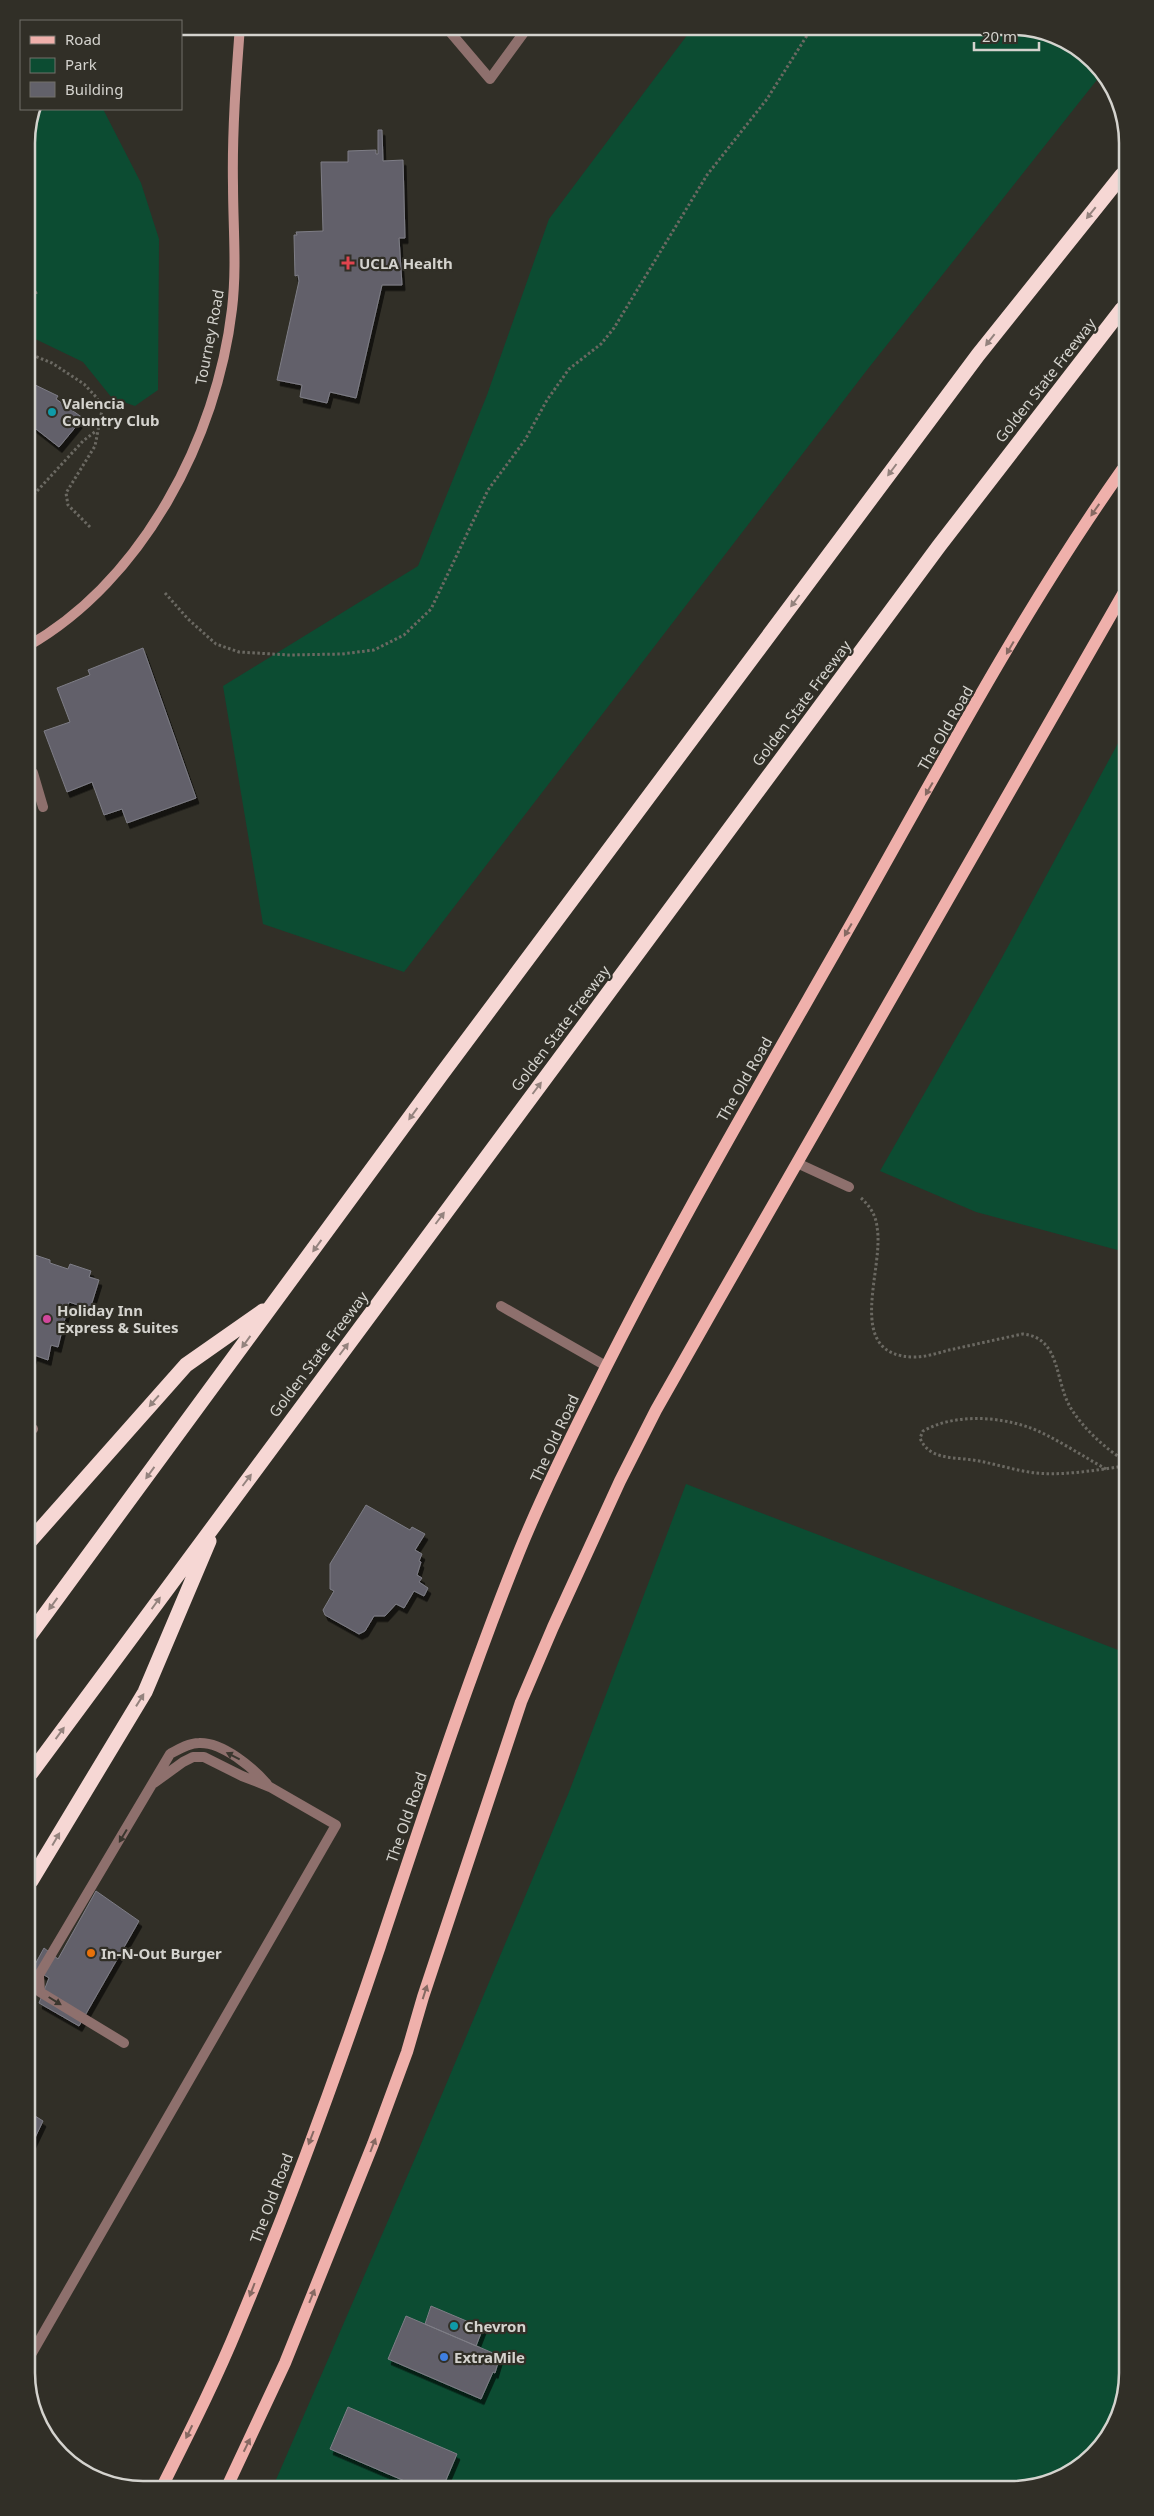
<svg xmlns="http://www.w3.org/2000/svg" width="1154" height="2516" font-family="'Noto Sans',sans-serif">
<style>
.green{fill:#0c4c32}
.building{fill:#62616a;stroke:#7e7d86;filter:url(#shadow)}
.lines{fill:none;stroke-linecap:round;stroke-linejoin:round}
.path{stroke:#6b6962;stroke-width:3;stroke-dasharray:2.5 2.5;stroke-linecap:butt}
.lane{stroke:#8e706d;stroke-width:10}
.secondary{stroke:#c59490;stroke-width:10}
.primary{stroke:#efb0ab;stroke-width:12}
.highway{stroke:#f6d7d4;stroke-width:15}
.oneway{fill:#94837e}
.oneway2{fill:#866962}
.oneway3{fill:#3a362e}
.health-dot{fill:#e0444e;stroke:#312f27;stroke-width:2}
.culture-dot{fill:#0f9aa8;stroke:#312f27;stroke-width:2}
.hotel-dot{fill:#d1479c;stroke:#312f27;stroke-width:2}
.food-dot{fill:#e8710a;stroke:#312f27;stroke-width:2}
.shop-dot{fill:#3f7fe0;stroke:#312f27;stroke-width:2}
.labels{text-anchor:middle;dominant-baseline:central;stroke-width:4.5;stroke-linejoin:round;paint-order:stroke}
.poi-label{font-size:15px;font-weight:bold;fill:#d4d3ce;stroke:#312f27;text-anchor:start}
.street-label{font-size:15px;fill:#d4d3ce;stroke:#312f27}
.rim{fill:none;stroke:#d4d3ce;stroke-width:2.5}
</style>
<defs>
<filter id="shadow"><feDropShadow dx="3" dy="5.5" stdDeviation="0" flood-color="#0009"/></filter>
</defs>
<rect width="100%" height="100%" fill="#312f27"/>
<path class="green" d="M694,26L1019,27L1082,51L1100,76L867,370L404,972L263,924L223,686L418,566L487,395L549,219Z
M34,109H103L141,183L159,239L158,390L135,406L112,398L83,362L27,335L26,136Z
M1123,734L1125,1252L976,1212L880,1171L999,963Z
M686,1484L1126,1653L1128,2373L1104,2444L1049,2483L272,2489L416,2156L569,1792Z"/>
<path class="building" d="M378,130H382L383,161L403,160L405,238H399L402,285H382L356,398L330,392L327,403L300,397L302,385L277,380L299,281L298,275L295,276L294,235H297L296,232L323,231L321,162H348V151L376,150V154H378Z
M27,381L58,396L56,399L83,418L59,447L27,422Z
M143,648L196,798L127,823L122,809L104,815L92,782L67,792L44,731L70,722L57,688L90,675L88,670Z
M29,1253L50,1260V1263L68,1269L70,1264L91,1271L89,1277L99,1280L90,1309L69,1302L58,1347L51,1345L48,1360L34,1355L30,1367Z
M366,1505L410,1530L412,1527L425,1534L415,1550L422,1554L419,1561L421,1562L417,1575L422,1578L419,1582L428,1588L424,1596L414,1591L404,1608L396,1604L385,1616H374L365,1631L359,1634L325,1615L323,1610L334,1591L330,1589V1564Z
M96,1891L139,1921L79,2026L39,2003L49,1978L33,1968L44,1948L58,1959Z
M32,2114L43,2121L32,2144Z
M431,2306L483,2328L476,2346L425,2324Z
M406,2316L500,2356L495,2373L493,2372L481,2399L388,2359Z
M348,2407L457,2454L443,2487L421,2488L330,2449Z"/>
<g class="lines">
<path class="path" d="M27,279L36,293L30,309L27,311
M27,353L52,363L84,384L97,398L102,410L95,446L66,493L68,505L91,528
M27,502L83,441L96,431
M165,593L188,619L216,644L239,652L289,655L342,654L374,650L404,635L431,609L488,490L525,440L547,400L569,369L601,344L614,328L707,175L767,99L813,26
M861,1198C869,1205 876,1215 877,1227C885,1269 842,1357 915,1357C926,1357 938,1353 949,1350C973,1345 998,1339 1023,1334C1062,1338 1054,1383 1072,1410C1084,1429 1106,1449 1125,1461
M1106,1469C1084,1457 1051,1435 1028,1427C995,1416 954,1414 923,1431L920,1438C929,1460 953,1457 973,1460C992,1463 1010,1469 1029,1472C1058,1477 1096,1470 1125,1466"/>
<path class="lane" d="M445,26L490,79L525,31
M28,769L33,773L43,807
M797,1163L849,1187
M501,1306L606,1366
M30,1427L33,1429
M124,2043L40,1992L39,1975L170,1754C179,1749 189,1743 199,1743C223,1742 253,1768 267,1784
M32,2353L336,1825L270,1787L242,1776L204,1757H193L183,1762L154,1783"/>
<path class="secondary" d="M28,646C143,580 217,438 232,309C237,267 233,226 233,185C232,132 236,79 240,26"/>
<path class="primary" d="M161,2489C188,2435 215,2382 238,2326C290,2202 337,2074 380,1946C424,1814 467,1681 519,1552C540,1500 565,1449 590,1399C665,1247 750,1101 834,954C927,792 1014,623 1122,470
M226,2489L285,2363L373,2144L407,2052L423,1997L521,1702L553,1627L620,1481L656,1410L715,1306L1123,594"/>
<path class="highway" d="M30,1541L186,1365L263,1311
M30,1635L441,1075L978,355L1122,175
M31,1773L939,546L1122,309
M31,1881L145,1692L209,1541"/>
</g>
<defs><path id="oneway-solid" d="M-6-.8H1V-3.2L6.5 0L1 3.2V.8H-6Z" transform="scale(1.25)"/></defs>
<g class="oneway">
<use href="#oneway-solid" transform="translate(1091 213) rotate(129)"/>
<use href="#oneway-solid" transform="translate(990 340) rotate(128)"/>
<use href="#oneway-solid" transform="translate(892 470) rotate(127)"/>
<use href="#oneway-solid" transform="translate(795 601) rotate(127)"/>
<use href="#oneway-solid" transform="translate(537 1088) rotate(-53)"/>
<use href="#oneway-solid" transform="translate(413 1114) rotate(126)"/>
<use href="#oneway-solid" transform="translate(440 1218) rotate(-53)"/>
<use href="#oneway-solid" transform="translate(317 1246) rotate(126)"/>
<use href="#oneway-solid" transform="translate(246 1342) rotate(126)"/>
<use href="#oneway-solid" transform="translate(344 1349) rotate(-53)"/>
<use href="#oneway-solid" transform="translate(154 1401) rotate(131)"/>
<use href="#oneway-solid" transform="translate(150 1473) rotate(126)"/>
<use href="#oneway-solid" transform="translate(247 1480) rotate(-53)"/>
<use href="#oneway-solid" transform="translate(156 1603) rotate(-54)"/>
<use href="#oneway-solid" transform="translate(53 1604) rotate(126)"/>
<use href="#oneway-solid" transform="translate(140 1700) rotate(-58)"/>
<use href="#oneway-solid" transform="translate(60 1733) rotate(-54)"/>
<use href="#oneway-solid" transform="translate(56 1839) rotate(-60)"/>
</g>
<g class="oneway2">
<use href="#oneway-solid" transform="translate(1095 510) rotate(125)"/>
<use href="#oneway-solid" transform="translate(1010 648) rotate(120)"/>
<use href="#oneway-solid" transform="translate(929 789) rotate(120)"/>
<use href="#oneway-solid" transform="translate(848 930) rotate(120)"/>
<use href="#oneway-solid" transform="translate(425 1992) rotate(-72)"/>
<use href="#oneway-solid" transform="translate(311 2138) rotate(111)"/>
<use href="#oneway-solid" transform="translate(373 2145) rotate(-69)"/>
<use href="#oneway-solid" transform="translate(252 2290) rotate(111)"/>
<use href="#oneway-solid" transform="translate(312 2296) rotate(-68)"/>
<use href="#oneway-solid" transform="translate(189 2432) rotate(116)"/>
<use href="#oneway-solid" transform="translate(247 2445) rotate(-64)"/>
</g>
<g class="oneway3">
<use href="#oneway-solid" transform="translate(233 1756) rotate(-153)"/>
<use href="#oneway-solid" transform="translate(123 1836) rotate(121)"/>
<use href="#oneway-solid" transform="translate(55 2001) rotate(32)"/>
</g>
<path class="health-dot" d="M345.5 255.5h5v5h5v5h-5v5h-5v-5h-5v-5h5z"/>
<g class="culture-dot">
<circle cx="52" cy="412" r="5"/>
<circle cx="454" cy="2326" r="5"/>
</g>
<circle class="hotel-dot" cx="47" cy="1319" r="5"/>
<circle class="food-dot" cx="91" cy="1953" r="5"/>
<circle class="shop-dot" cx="444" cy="2357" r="5"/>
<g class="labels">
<g class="poi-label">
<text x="359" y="263">UCLA Health</text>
<text x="62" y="403">Valencia<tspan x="62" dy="17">Country Club</tspan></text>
<text x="57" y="1310">Holiday Inn<tspan x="57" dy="17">Express &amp; Suites</tspan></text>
<text x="101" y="1953">In-N-Out Burger</text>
<text x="464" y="2326">Chevron</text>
<text x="454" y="2357">ExtraMile</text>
</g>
<g class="street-label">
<text transform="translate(209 337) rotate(-79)">Tourney Road</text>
<text transform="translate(1045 380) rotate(-52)">Golden State Freeway</text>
<text transform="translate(801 703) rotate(-53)">Golden State Freeway</text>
<text transform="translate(945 728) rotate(-60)">The Old Road</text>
<text transform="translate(560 1028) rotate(-53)">Golden State Freeway</text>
<text transform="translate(744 1079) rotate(-60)">The Old Road</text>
<text transform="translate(318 1354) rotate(-53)">Golden State Freeway</text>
<text transform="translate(554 1438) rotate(-65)">The Old Road</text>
<text transform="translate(406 1817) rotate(-71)">The Old Road</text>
<text transform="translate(271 2198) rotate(-69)">The Old Road</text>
</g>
</g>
<path d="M0 0H1154V2516H0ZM143 35H1011A108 108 0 0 1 1119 143V2373A108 108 0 0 1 1011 2481H143A108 108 0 0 1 35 2373V143A108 108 0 0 1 143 35Z" fill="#312f27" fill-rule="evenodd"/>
<path class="rim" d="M143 35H1011A108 108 0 0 1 1119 143V2373A108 108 0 0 1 1011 2481H143A108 108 0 0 1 35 2373V143A108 108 0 0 1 143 35Z"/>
<rect x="20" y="20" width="162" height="90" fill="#312f27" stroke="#72716a"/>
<rect x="30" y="36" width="25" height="8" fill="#efb0ab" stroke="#72716a"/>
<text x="65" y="45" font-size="15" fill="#d4d3ce">Road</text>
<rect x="30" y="58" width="25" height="15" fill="#0c4c32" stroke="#72716a"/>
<text x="65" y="70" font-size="15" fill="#d4d3ce">Park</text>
<rect x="30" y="82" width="25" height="15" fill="#62616a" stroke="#72716a"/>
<text x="65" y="95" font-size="15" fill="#d4d3ce">Building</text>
<path d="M974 42v8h65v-8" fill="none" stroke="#d4d3ce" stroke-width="2.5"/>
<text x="982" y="42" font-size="15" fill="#d4d3ce" stroke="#312f27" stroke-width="4" paint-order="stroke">20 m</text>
</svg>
